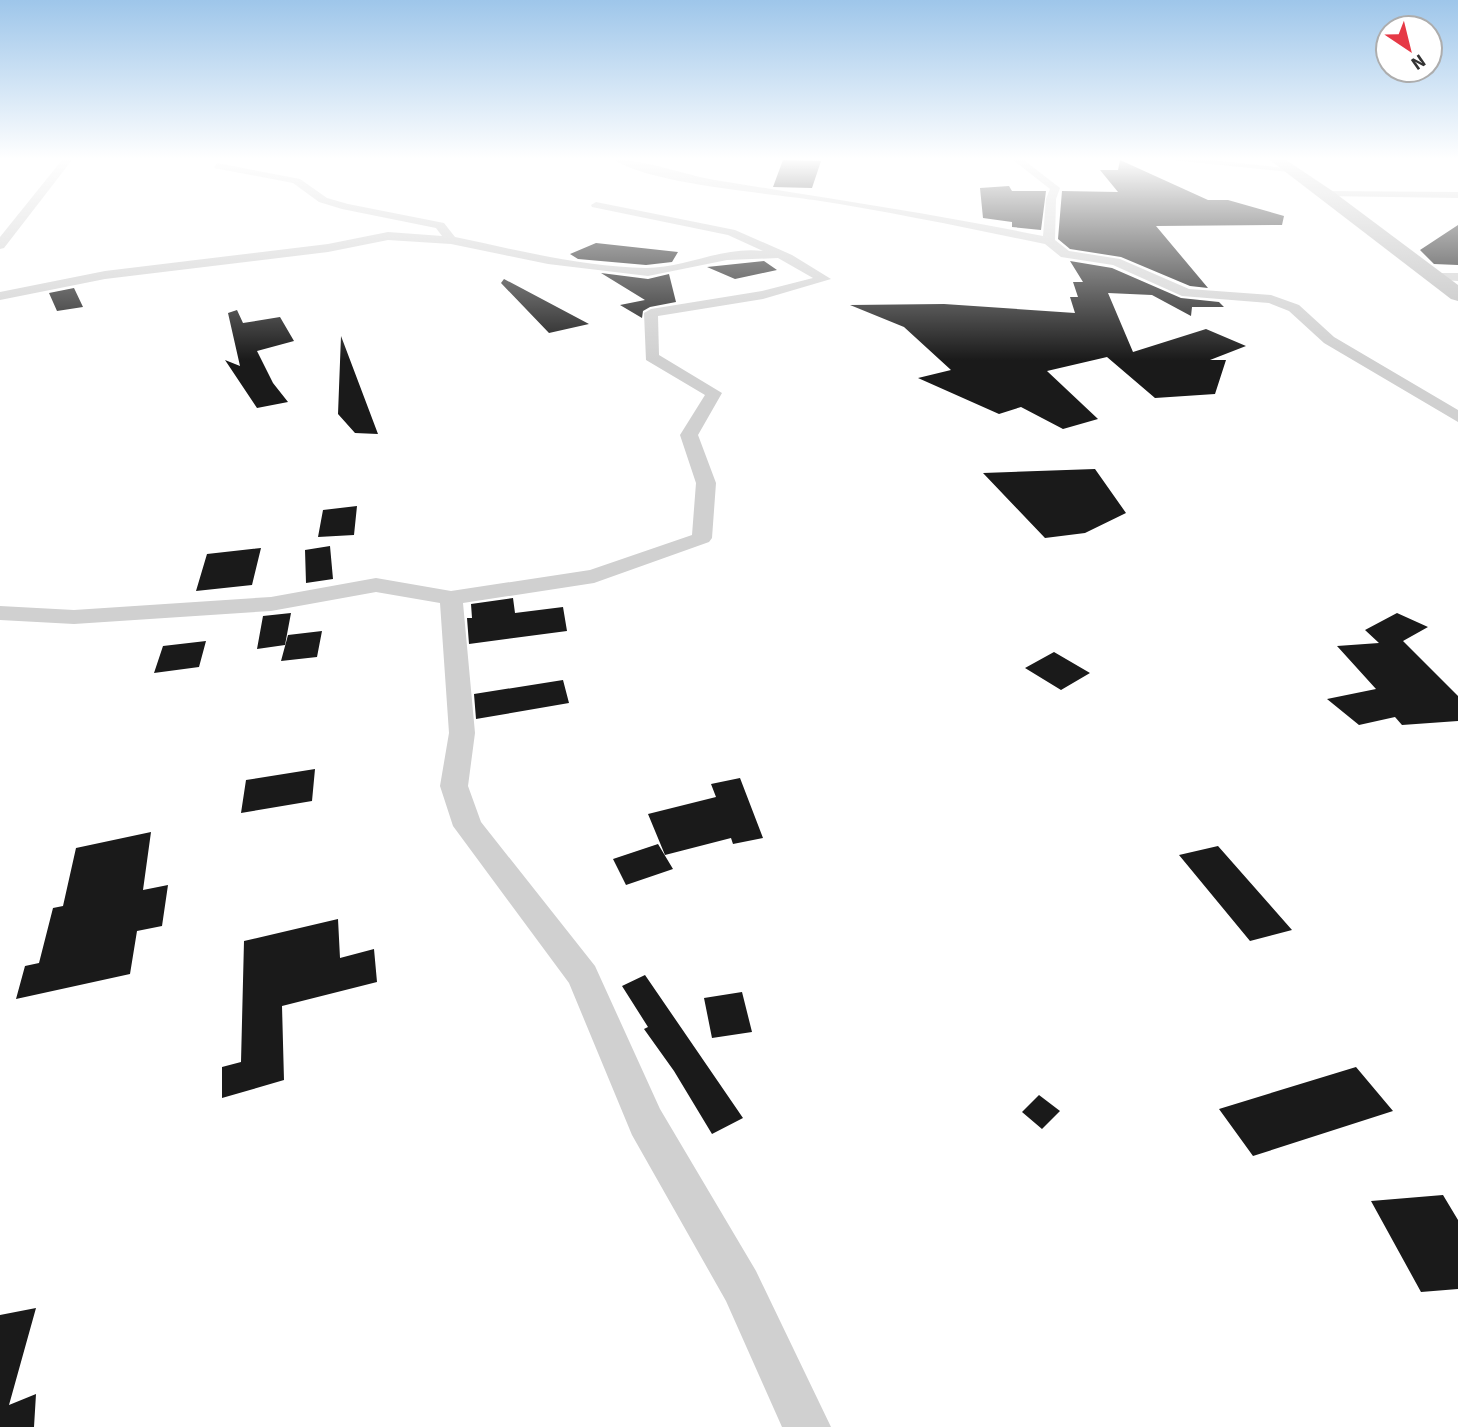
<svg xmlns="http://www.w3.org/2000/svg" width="1458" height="1427" font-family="'Source Sans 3',sans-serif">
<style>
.building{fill:#1a1a1a}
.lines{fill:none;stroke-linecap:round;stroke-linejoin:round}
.minor{fill:#d0d0d0;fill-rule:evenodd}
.secondary{fill:#bdbdbd;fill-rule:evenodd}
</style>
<rect width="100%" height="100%" fill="#fff"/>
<path class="building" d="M783,160L821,161L812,188L773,187Z
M1120,160L1208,200H1228L1284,216L1282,225L1156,226L1208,288L1190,286L1121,257L1070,249L1058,239L1062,191L1118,192L1100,170H1118Z
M1009,186L1012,191H1046L1041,230L1012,227V222L983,218L980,188Z
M1458,225V265L1434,264L1420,250Z
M596,243L678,252L672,262L646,265L578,259L570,254Z
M764,261L777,270L735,279L707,267Z
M1070,261L1112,268L1181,298L1219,302L1224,307H1192L1191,316L1152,295L1108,293L1133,352L1206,329L1246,346L1210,360H1226L1215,394L1155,398L1107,357L1047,371L1098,419L1063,429L1021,407L999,414L918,378L951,370L904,327L850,305L944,304L1075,313L1070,297H1078L1073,282H1083Z
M601,273L648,279L669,274L676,302L650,307L643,311L642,318L620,305L645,300Z
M504,279L589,324L549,333L501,283Z
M74,288L83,307L57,311L49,293Z
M237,310L243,323L280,317L294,341L257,351L273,383L288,402L257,408L225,360L240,366L228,313Z
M341,336L378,434L355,433L338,414Z
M1095,469L1126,513L1085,533L1045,538L983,473Z
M357,506L354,535L318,537L323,510Z
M330,546L333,579L306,583L305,550Z
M261,548L252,585L196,591L207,554Z
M513,598L515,613L563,607L567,631L469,644L467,618H472L471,604Z
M291,613L285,645L257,649L263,616Z
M1397,613L1428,627L1403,641L1458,696V721L1402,725L1395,717L1359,725L1327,699L1376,689L1337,646L1379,643L1365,630Z
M322,631L317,657L281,661L288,635Z
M206,641L199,667L154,673L163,646Z
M1054,652L1090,673L1061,690L1025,668Z
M563,680L569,703L476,719L474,694Z
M315,769L312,801L241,813L246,780Z
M740,778L763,838L733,844L731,838L665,855L648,814L716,797L711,784Z
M151,832L143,890L168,885L162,926L137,931L130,974L16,999L25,966L39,963L53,908L63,906L76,848Z
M658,844L673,869L626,885L613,859Z
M1218,846L1292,930L1250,941L1179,855Z
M338,919L340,958L374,949L377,982L282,1006L284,1080L222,1098V1067L241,1062L244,941Z
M645,975L743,1118L712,1134L674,1071L644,1029L648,1027L622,986Z
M742,992L752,1032L712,1038L704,998Z
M1356,1067L1393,1111L1253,1156L1219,1109Z
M1039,1095L1060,1111L1042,1129L1022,1112Z
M1443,1195L1458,1220V1289L1421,1292L1371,1201Z
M36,1308L9,1405L36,1394L34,1427H0V1315Z"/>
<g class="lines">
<path class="minor" d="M62,160H72L4,248L0,249V237Z
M615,160C643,159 685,175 715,180C825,198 934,214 1043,236L1046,199L1050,189L1013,160H1024L1060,188L1056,199L1055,240L1069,251L1120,259L1189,289L1271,295L1299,305L1334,337L1458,410V422L1324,343L1289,311L1269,303L1182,296L1113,265L1061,257L1045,244C968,228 891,212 814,200C768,193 650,184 615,160Z
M1172,160H1211L1294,169L1289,172Z
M217,163L300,179L327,198L348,204L444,223L455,237C517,250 583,267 646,268C685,268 723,246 763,251L728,235L592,207L591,205L596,202L735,230L792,255L831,279L763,299L658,316L659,355L722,393L698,435L716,483L712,538L709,542L594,583L463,603L475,733L468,786L481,822L595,966L660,1109L756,1271L831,1427H782L726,1301L632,1135L569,983L453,826L440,786L449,733L440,603L376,592L271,611L74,624L0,620V606L74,610L271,597L376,578L451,591L590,570L692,535L696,483L680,435L705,395L646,360L644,313L651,309L762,291L813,278L778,258L727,260L648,276L548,264L451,244L388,240L328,252L105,279L0,300V292L105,271L328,244L388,232L442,236L436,228L342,209L319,202L293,183L214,168Z
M1322,191L1458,192V198L1326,196L1321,193Z
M1431,273H1458V281L1431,279Z"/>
<path class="secondary" d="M1270,160H1286L1331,190L1458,285V301L1451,299Z"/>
</g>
<linearGradient id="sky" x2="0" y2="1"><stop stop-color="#9ec6ea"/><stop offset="0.44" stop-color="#fff"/><stop offset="1" stop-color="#fff" stop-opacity="0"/></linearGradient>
<rect width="1458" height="360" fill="url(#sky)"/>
<g transform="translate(1409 49) rotate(145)"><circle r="33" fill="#ffffff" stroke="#adadad" stroke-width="2"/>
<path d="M0-5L12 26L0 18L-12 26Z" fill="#e63946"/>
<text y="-10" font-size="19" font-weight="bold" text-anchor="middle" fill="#333333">N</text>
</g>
</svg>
